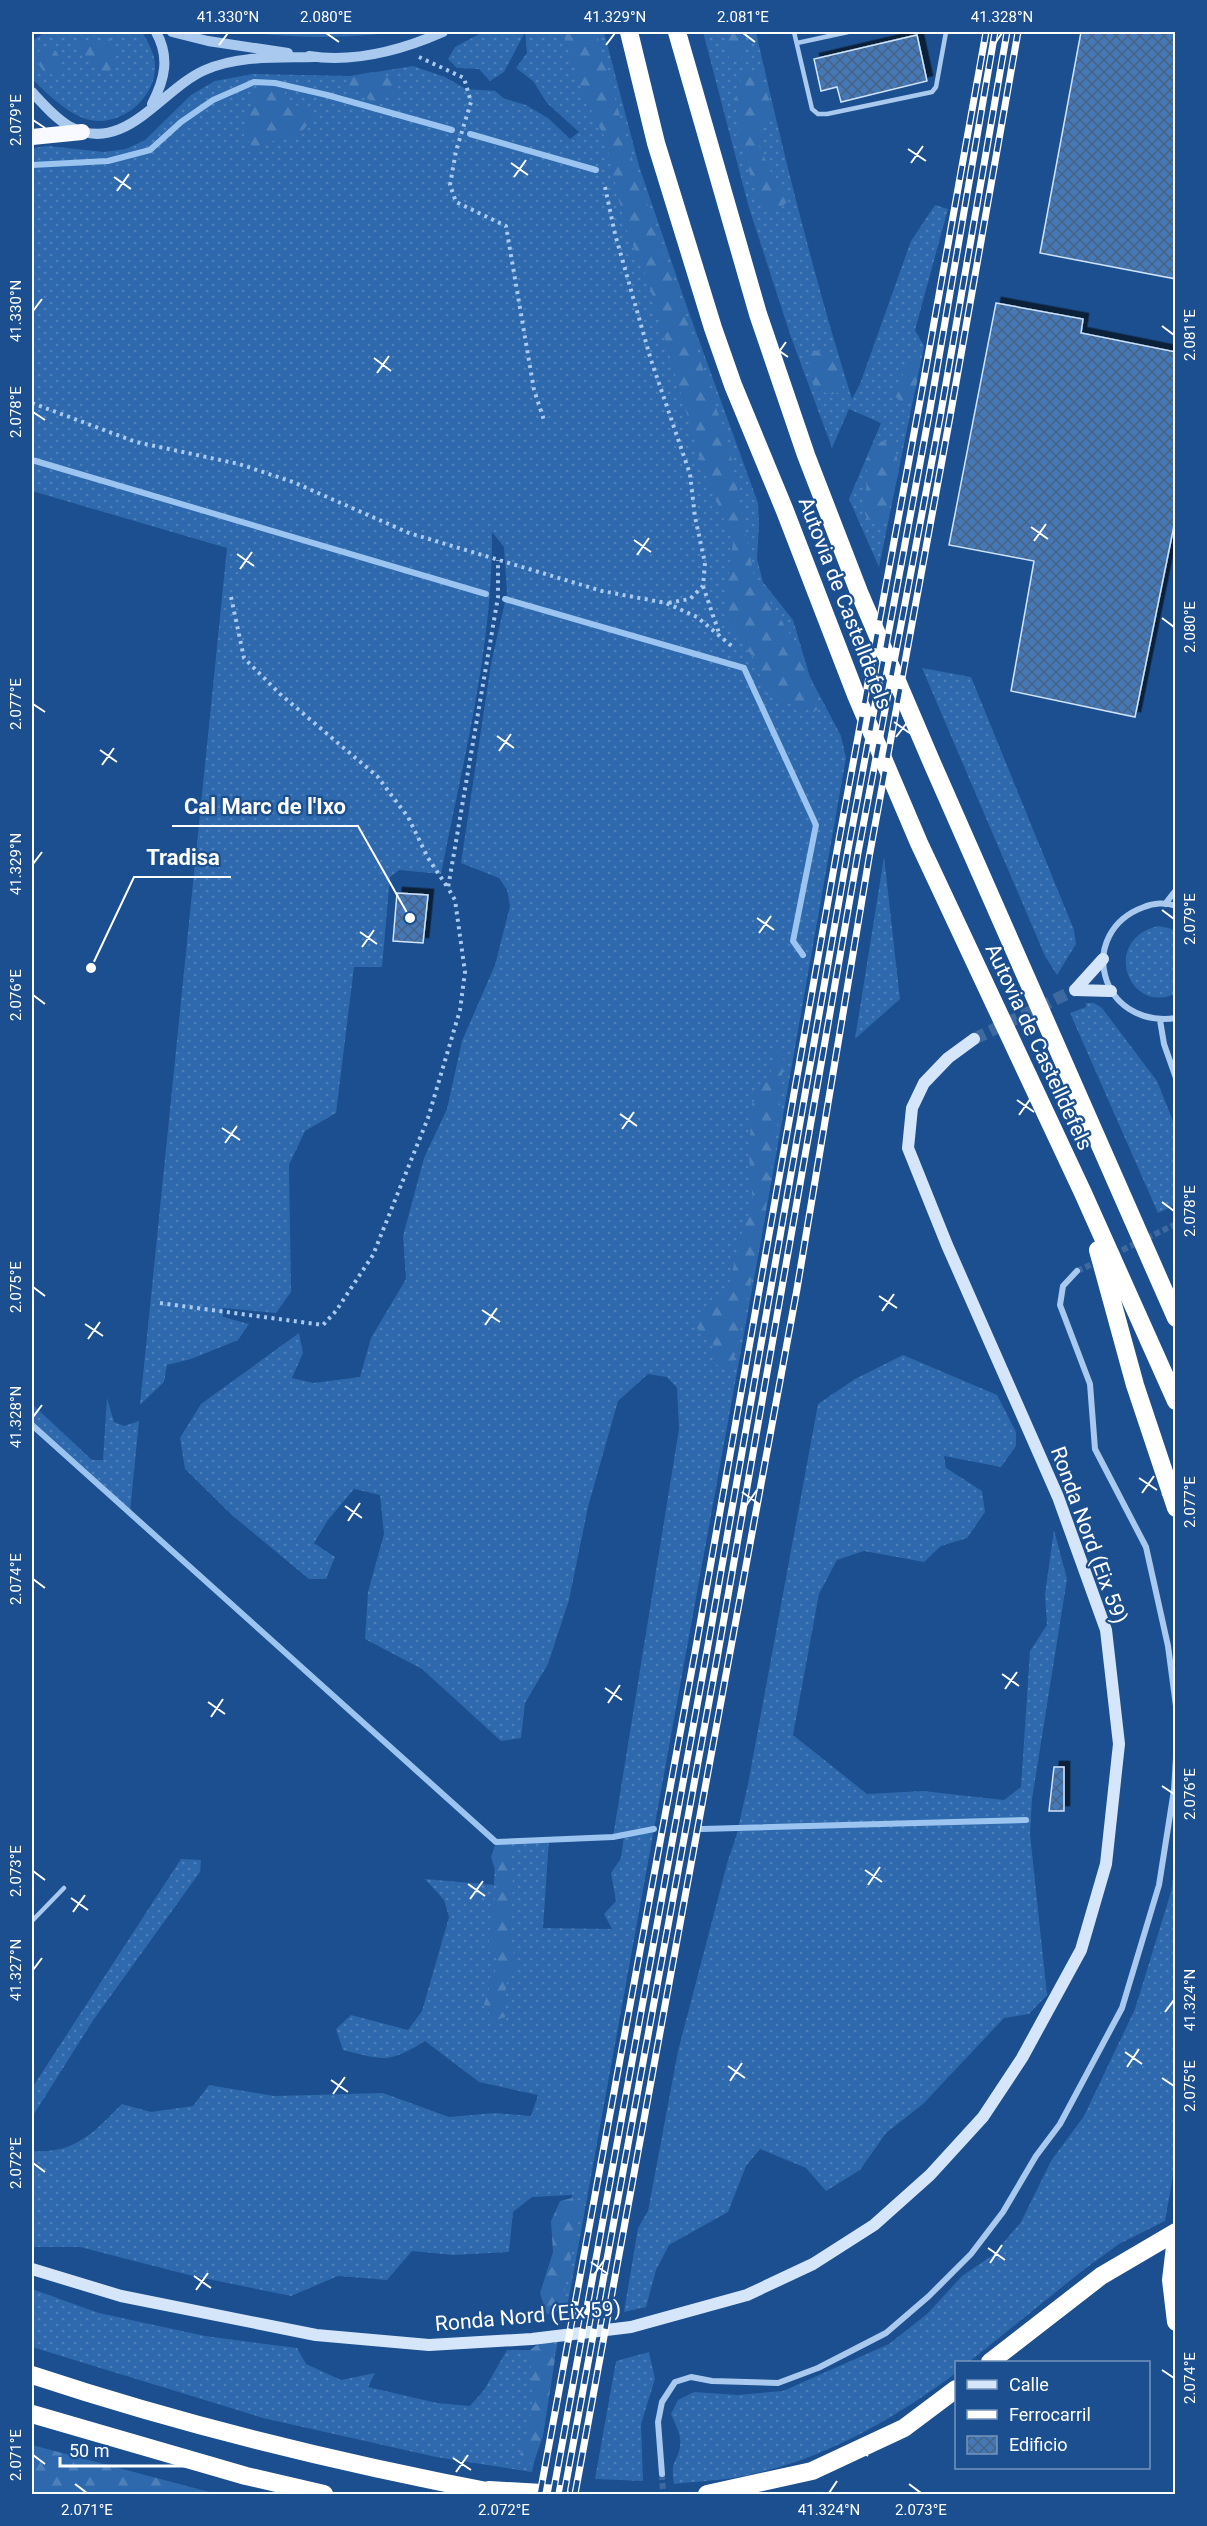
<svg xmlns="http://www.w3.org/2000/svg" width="1207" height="2526" font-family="Roboto,sans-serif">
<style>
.grass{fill:url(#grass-dots)}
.forest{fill:url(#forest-firs)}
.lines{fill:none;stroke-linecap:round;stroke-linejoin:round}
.stream{stroke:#9cc4f0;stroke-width:6}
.building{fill:url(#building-cross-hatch);stroke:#cfe3fa;stroke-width:1.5;filter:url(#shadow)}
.minor-tunnel{stroke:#3d69a0;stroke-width:6;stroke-dasharray:6 3;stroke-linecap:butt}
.secondary-tunnel{stroke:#3d69a0;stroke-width:12;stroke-dasharray:12 6;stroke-linecap:butt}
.path{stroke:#a9c9ee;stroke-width:4;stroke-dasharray:3 4.5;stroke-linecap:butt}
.service{stroke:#a9c9ee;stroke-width:4.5}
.minor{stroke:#a9c9ee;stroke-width:6}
.tertiary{stroke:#a9c9ee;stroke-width:10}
.secondary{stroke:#d6e6fa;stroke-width:12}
.trunk{stroke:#f8faff;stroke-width:16}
.motorway{stroke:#fff;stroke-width:18}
.rail-casing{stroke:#fff;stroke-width:7}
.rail{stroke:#1b4f8f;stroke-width:4.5;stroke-dasharray:14;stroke-linecap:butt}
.ticks{fill:none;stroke:#fff;stroke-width:2}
.labels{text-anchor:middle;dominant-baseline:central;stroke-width:4.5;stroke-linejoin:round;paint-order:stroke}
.street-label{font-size:21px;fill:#fff;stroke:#1b4f8f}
.leader{fill:none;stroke:#fff;stroke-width:2}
.callout-dot{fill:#fff;stroke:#1b4f8f;stroke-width:2}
.callout-label{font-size:22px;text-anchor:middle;font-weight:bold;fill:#fff;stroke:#1b4f8f;stroke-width:4.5;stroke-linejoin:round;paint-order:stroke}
.neatline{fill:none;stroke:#fff;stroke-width:2}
.ticks-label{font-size:15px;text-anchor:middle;fill:#fff}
</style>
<defs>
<pattern id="grass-dots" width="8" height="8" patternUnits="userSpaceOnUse" patternTransform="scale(1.5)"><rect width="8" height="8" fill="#2e69ad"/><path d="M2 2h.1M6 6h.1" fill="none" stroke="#4d80b9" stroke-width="1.8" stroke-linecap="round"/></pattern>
<pattern id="forest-firs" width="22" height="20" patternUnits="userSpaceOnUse" patternTransform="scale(1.5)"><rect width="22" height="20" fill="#2e69ad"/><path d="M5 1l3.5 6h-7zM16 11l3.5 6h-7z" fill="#4d80b9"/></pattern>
<pattern id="building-cross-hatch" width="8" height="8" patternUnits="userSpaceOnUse" patternTransform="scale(1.5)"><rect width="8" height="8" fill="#4478b7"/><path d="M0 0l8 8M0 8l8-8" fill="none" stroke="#486282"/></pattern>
<filter id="shadow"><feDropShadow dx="5.5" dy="-5.5" stdDeviation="0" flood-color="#0009"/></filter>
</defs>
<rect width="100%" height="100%" fill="#1b4f8f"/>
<path class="grass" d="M45,32H142C148,42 155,54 155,66C156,100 116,131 83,118C63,110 47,93 32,79V41Z
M245,32H396C341,39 299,38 245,32Z
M483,32H525L504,72L490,81L479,69L457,68L448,59L455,47Z
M525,32H604L639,166L688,310L758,503L759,524L757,559L763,582L793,620L810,677L841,736L846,758L763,1229L566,2314L553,2310L572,2195L532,2197L513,2212L509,2252L453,2255L412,2251L387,2280L338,2276L291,2296L189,2275L80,2247H32V2151C75,2154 93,2133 122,2104L151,2112L193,2106L209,2085L274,2096L383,2093L449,2117L495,2113L531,2116L538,2095L479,2082L425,2041C388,2064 384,2060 343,2050L336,2029L351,2015L408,2030L422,2011L449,1917L444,1900L425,1879L494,1885L496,1842L549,1839L543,1928L612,1929L604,1914L616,1901L611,1873L621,1858L624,1836L613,1837L679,1429L677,1388L667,1377L648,1374L618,1401L588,1507L569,1600L548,1664L525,1703L521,1738L501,1741L422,1669L365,1639L368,1592L384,1534L380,1495L354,1489L328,1520L314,1543L335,1557L326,1579H309L233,1516L185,1469L180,1438L201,1404L299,1333L303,1353L292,1378L313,1383L360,1377L371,1338L406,1279L403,1236L424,1158L447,1109L462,1041L495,965L510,906L507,890L499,878L461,863L491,664L507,593L504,547L492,532C493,647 463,761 441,874L399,870L390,877L382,967H354L336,1113L305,1131L289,1165L291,1292L276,1313L223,1308V1317L249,1324L238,1340L191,1359L167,1365L164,1382L140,1405L227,548L32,491V148L48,146L104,152L126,149L145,140L191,95L215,81L253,74L351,76L413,66L445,77L466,89L495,91L505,99L526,105L548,118L570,139L579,132L547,103L533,81L516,68L527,53Z
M703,32H756C784,156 814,278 852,399L860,384L911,241L935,205L948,209L915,330L924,346L879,567L849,499L881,423L849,409L832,448L791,337L749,208Z
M922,668L971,677L1074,930L1076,944L1057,975L1045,956Z
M884,857L900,999L855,1039Z
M1159,926L1176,930L1175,994C1127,1015 1101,938 1159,926Z
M1086,1003H1094L1102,1008L1157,1081L1175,1126V1205L1158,1213L1070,1013L1086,1007Z
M903,1355L997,1395L1016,1432V1446L1001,1467L944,1456L946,1468L982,1491L985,1512L967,1538L941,1546L924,1562L864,1551L837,1560L819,1594L793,1735L867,1794L923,1791L1004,1800L1021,1787L1030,1651L1047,1625L1045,1594L1054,1530L1067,1579L1032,1799L1030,1834L1047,1995L1029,2014L1004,2018L923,2104L886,2133L860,2170L826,2191L806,2168L760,2149L746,2166L728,2212L669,2245L656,2270L646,2307L624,2312L638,2228L648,2211L678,2051L728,1860L736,1837L748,1784L818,1404L855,1379Z
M107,1398L114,1422L124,1426L139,1421L130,1512L32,1425V1404L92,1460H103Z
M181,1859L201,1860L200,1872L94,2019L32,2117V2088Z
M1175,1863L1176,2159L1165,2221L1119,2244L1082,2271L969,2362H956V2373C892,2420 822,2461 743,2476C721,2481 697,2481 674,2484C670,2459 677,2465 680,2446C682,2435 675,2424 671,2414L678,2400L694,2392L738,2395L783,2391L889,2344L927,2314L962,2276L993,2255L1021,2222L1051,2161L1084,2116L1135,2009L1171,1892Z
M32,2289L99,2313L205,2336L297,2348L306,2364L341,2380L375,2373L368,2387L437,2403L470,2406L484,2390L507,2350H538L558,2341L532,2472L436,2457L263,2418L32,2347Z
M649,2352L655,2379L641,2424L643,2481L595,2479L616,2361Z"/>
<path class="forest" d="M562,32H596L634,165L729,446L754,576L799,649L821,706L814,712L765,694L756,661L729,626L725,600L733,543L699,456L648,281L625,226L605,138L585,98Z
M726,32H745V43L742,58L729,59Z
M110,38L117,54L109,73L99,71L79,49L81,39L101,47Z
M42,46L56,51L62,61L57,77L43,71L35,58Z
M372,72L400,81L396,93L373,102L349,87L351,76Z
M743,72L759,73L773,110L763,125L759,146L779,189L793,196L774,214L763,212L740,144L735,100Z
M281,75L287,102L307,109L312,119L300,134L265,143L254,149L242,132L253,99L263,82Z
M812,350L825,352L840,360L843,391L830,395L814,387L808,368Z
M917,357C919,376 918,392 906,407L894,395L901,381L907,359Z
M882,441L895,445L899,472L886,517L880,527L867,518L861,504L866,494L868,454Z
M772,1051L784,1052L779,1113L763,1229L734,1359L728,1371L713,1363L714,1346L696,1327L709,1301L727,1294L741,1235L753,1205L749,1156L752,1104L774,1066Z
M496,1842L510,1848L513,1886L509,1938L518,1968L506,1984L505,2017L494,2021L484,2004L498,1962L489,1941L492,1910L499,1882L491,1857Z
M576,2197L581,2207L562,2302L547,2315L540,2293L553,2252L551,2221L560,2201Z
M550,2336L555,2359L543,2436L533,2465L520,2455C536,2416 532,2390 530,2350Z
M32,2445L217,2494H32Z"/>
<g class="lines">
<path class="stream" d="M470,134L596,170
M32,165L108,161L150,150L181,122L213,100L254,82L275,83L327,95L452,130
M32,460L486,594
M505,599L744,668L816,825L793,941L803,955
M32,1425L496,1842L613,1837L654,1829
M702,1829L1026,1820"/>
</g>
<path class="building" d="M1081,32H1176V279L1040,253Z
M917,35L927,81L841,102L837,87L821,91L814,59Z
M996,303L1083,319L1081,333L1176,352V516L1135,717L1011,691L1034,561L949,545Z
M397,893L428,895L423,943L393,941Z
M1054,1767H1064V1811H1049Z"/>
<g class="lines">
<path class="minor-tunnel" d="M1114,1254L1176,1224
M1077,1271L1099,1261
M662,2474L663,2494"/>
<path class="secondary-tunnel" d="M974,1039L1075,990"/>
<path class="path" d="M419,57L464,78L471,102L456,151L450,185L456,202L506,226L534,390L544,420
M605,187L615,234L651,360L690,474L695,517L705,563L703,586L690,599L667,603
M32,403L136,442L239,464L293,482L409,533L602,591L666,603L697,617L734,648
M703,586L720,636
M231,597L244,658L280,694L377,776L408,817L428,858L448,888
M160,1303L323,1325L336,1311L373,1255L428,1118L460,1010L465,972L455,900L448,888L498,597V560"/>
<path class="service" d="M794,32L812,109L818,114H827L932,92L936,87L946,32
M797,43L848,32
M32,1921L64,1888"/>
<path class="minor" d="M1165,904L1176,890
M1176,906C1166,902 1153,903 1144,907C1075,932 1099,1029 1176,1018
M1160,1020L1164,1044L1176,1078
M1077,1271L1063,1286L1060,1305L1090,1384L1095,1449L1146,1547L1168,1646L1176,1706
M662,2474L658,2422L662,2402L675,2382L691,2377L712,2381L778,2383L818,2368L886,2333L929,2296L971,2254L1003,2212L1036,2156L1060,2124L1122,2008L1159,1885L1174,1790L1176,1758"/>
<path class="tertiary" d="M172,32L208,41L288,53
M309,56C355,63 402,50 443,32
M32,92C43,104 55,118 69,126C124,157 161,89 205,70C239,55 279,58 315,57
M152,104C165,79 170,57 156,32"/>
<path class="secondary" d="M1075,990L1103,959
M1075,990L1111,991
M32,2269L121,2296L316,2335L429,2345L532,2339L631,2327L747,2295L813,2264L874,2225L930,2175L983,2117L1022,2058L1081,1950L1106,1864L1119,1744L1106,1630L1058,1497L947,1245L908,1148L912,1108L924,1083L948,1058L974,1039"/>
<path class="trunk" d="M32,137L82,132"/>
<path class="motorway" d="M629,32L656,143L713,328L733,385L785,511L856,695L919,843L1083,1193L1176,1401
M677,32L758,314L806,455L859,592L932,763L1176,1318
M1098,1250L1135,1385L1176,1508
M1176,2238L1171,2280L1176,2322
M990,2362L1101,2276L1176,2232
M32,2375C186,2426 343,2464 502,2494
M32,2414L246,2476L324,2494
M489,2490L560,2494
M707,2494L812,2471L904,2428L956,2389"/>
<defs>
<path id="rail" d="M540,2494L696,1647L838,845L922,390L986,32
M553,2494L707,1651L848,850L929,415L995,32
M564,2494L718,1653L858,853L940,418L1007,32
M575,2494L797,1289L869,858L950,417L1018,32"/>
</defs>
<use href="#rail" class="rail-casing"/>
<use href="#rail" class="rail"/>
</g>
<path class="ticks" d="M326,33L339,42M743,33L755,42M219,45L228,33M606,45L615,33M994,45L1002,33M33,120L45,128M908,149L926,161M511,163L528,175M911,163L923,146M114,177L131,189M514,177L526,160M117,191L129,174M33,311L42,299M1162,326L1174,335M771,345L788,357M374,358L391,371M774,359L786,342M377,373L389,356M33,412L45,420M1031,527L1048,539M634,540L651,552M1034,541L1046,524M237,554L254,566M637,555L649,538M240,569L252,552M1162,618L1174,627M33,704L45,712M894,722L911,734M497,736L514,748M896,737L909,720M100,750L117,762M499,751L511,734M102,765L114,748M33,864L42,852M1162,910L1174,919M757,918L774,930M360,932L377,944M759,933L771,916M362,947L374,930M33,995L45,1004M1017,1100L1034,1112M620,1114L637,1126M1019,1115L1031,1098M222,1128L240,1140M622,1129L634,1112M225,1143L237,1126M1162,1202L1174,1211M33,1287L45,1296M879,1296L897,1308M482,1310L500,1322M882,1311L894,1294M85,1324L103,1336M485,1325L497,1308M88,1339L100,1322M33,1417L42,1405M1139,1478L1157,1490M742,1492L759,1504M1142,1493L1154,1476M1162,1494L1174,1502M345,1506L362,1518M745,1507L757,1490M348,1521L360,1503M33,1579L45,1588M1002,1674L1019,1686M605,1688L622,1700M1005,1689L1017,1672M208,1702L225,1714M608,1703L620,1685M211,1717L223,1699M1162,1786L1174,1794M865,1870L882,1882M33,1871L45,1880M468,1884L485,1896M868,1885L880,1867M71,1898L88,1910M470,1899L483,1881M73,1912L85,1895M33,1970L42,1958M1165,2012L1174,2000M1125,2052L1142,2064M728,2066L745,2078M1127,2067L1139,2049M1162,2078L1174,2086M331,2080L348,2092M730,2081L742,2063M333,2094L345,2077M33,2163L45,2172M988,2248L1005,2260M591,2262L608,2274M990,2263L1002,2245M194,2276L211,2288M593,2276L605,2259M196,2290L208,2273M1162,2370L1174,2378M851,2444L868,2456M33,2455L45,2464M453,2458L471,2470M853,2458L865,2441M456,2472L468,2455M75,2484L87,2493M492,2484L504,2493M909,2484L921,2493M829,2493L837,2481"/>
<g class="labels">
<g class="street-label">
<text transform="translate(845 603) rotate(69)">Autovia de Castelldefels</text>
<text transform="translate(1039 1047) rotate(65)">Autovia de Castelldefels</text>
<text transform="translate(1089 1535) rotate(70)">Ronda Nord (Eix 59)</text>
<text transform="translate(528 2316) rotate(-5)">Ronda Nord (Eix 59)</text>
</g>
</g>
<path class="leader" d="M410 918L358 826H172M91 968L134 877H231"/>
<g class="callout-dot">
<circle cx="410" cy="918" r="6"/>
<circle cx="91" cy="968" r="6"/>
</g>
<g class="callout-label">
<text x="265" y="814">Cal Marc de l'Ixo</text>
<text x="183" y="865">Tradisa</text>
</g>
<rect width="1207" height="2526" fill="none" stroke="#1b4f8f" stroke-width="66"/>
<rect x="955" y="2361" width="195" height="108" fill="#1b4f8f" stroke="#7695bc" stroke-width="1.5"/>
<rect x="967" y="2380" width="30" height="9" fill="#d6e6fa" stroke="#7695bc" stroke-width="1.5"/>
<text x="1009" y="2391" font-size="18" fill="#ffffff">Calle</text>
<rect x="967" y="2410" width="30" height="9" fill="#ffffff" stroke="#7695bc" stroke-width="1.5"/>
<text x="1009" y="2421" font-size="18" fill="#ffffff">Ferrocarril</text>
<rect x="967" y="2436" width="30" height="18" fill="url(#building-cross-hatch)" stroke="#7695bc" stroke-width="1.5"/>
<text x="1009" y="2451" font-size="18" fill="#ffffff">Edificio</text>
<path d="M60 2457v9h142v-9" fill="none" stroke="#ffffff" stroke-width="3"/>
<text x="69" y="2457" font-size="18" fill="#ffffff" stroke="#1b4f8f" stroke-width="4.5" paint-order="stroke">50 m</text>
<rect x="33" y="33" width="1141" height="2460" class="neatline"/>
<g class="ticks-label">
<text x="228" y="22">41.330°N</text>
<text x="326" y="22">2.080°E</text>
<text x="615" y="22">41.329°N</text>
<text x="743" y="22">2.081°E</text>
<text x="1002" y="22">41.328°N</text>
<text transform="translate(16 120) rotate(-90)" y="5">2.079°E</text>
<text transform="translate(16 311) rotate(-90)" y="5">41.330°N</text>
<text transform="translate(1190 335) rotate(-90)" y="5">2.081°E</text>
<text transform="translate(16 412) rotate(-90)" y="5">2.078°E</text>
<text transform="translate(1190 627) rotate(-90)" y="5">2.080°E</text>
<text transform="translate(16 704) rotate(-90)" y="5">2.077°E</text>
<text transform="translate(16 864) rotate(-90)" y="5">41.329°N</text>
<text transform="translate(1190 919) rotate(-90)" y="5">2.079°E</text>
<text transform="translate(16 995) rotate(-90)" y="5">2.076°E</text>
<text transform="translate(1190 1211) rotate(-90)" y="5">2.078°E</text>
<text transform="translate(16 1287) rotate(-90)" y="5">2.075°E</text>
<text transform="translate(16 1417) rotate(-90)" y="5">41.328°N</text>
<text transform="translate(1190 1502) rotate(-90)" y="5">2.077°E</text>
<text transform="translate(16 1579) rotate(-90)" y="5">2.074°E</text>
<text transform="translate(1190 1794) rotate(-90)" y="5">2.076°E</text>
<text transform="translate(16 1871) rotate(-90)" y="5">2.073°E</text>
<text transform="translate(16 1970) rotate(-90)" y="5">41.327°N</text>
<text transform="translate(1190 2000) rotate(-90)" y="5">41.324°N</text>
<text transform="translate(1190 2086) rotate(-90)" y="5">2.075°E</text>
<text transform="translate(16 2163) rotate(-90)" y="5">2.072°E</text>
<text transform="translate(1190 2378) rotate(-90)" y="5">2.074°E</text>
<text transform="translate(16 2455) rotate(-90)" y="5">2.071°E</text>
<text x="87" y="2515">2.071°E</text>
<text x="504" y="2515">2.072°E</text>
<text x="829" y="2515">41.324°N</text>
<text x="921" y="2515">2.073°E</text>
</g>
</svg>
